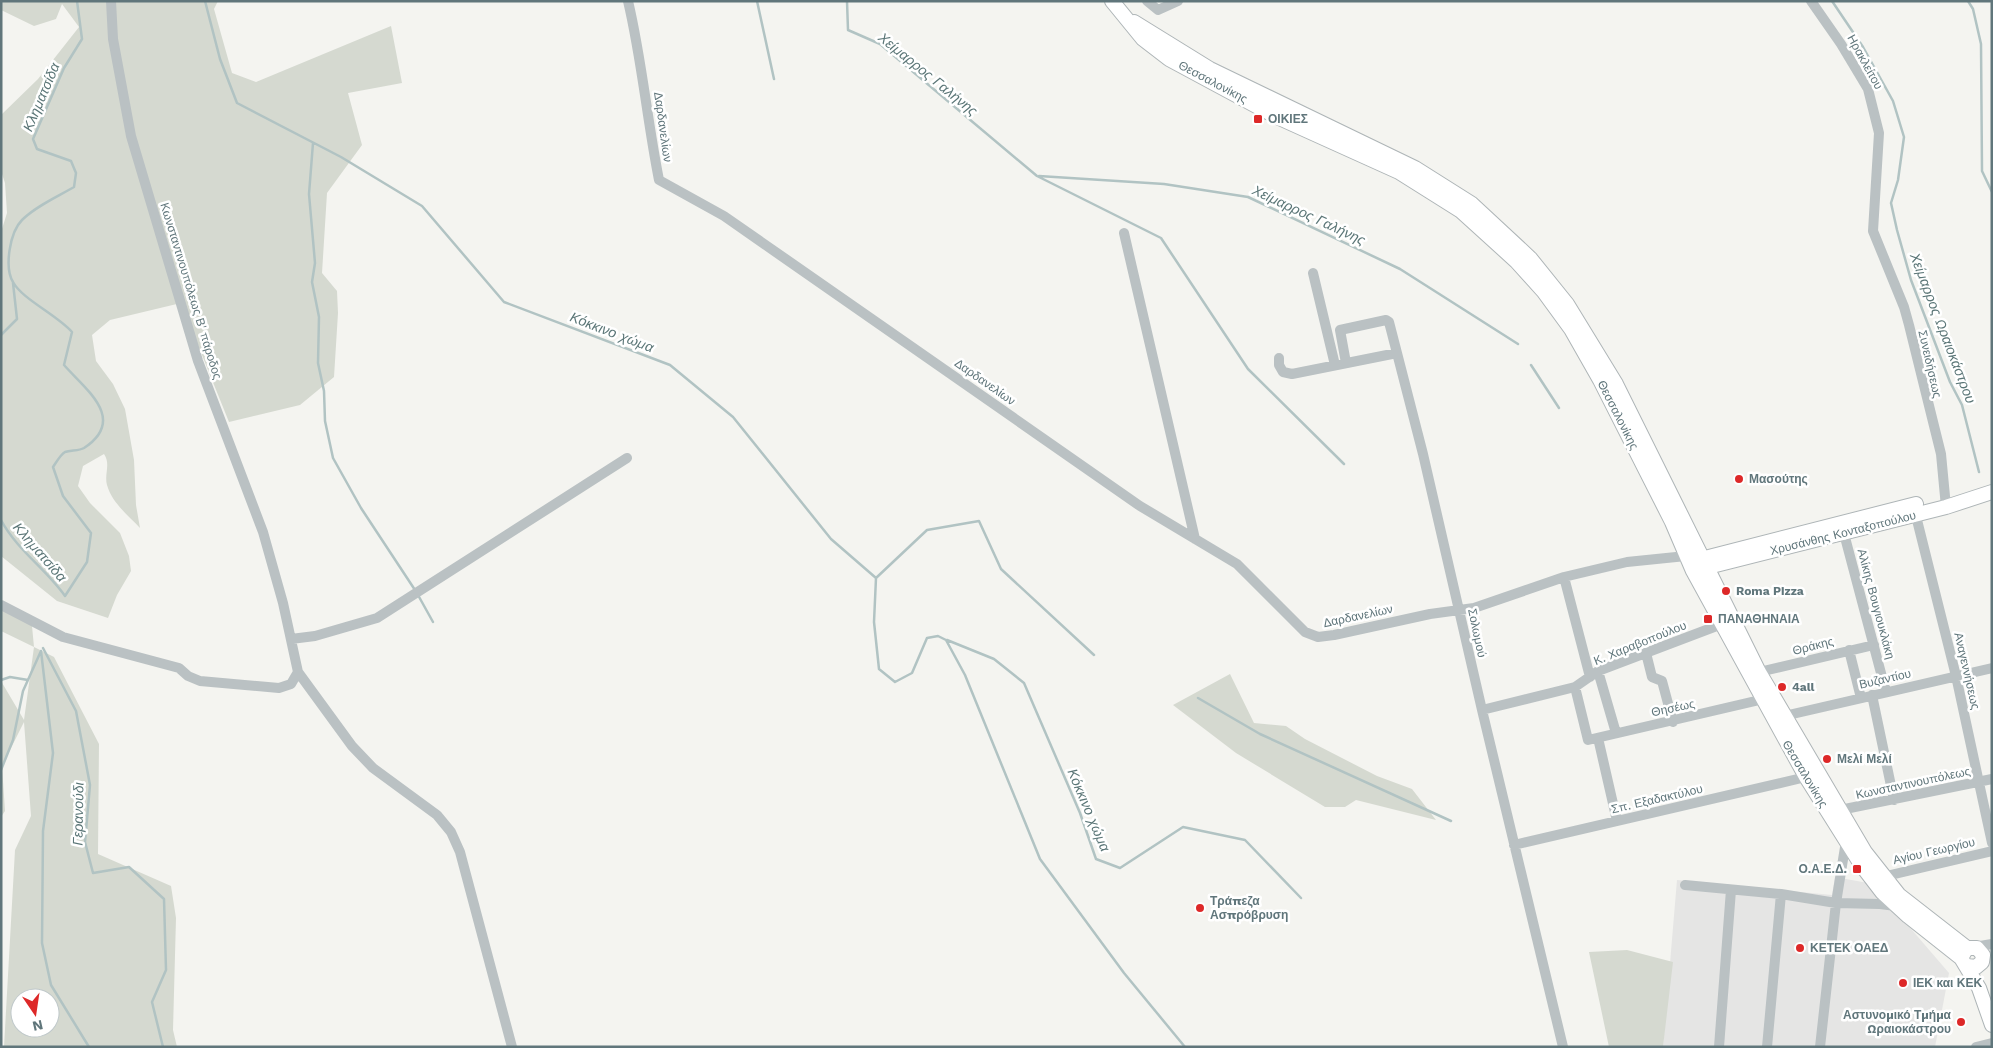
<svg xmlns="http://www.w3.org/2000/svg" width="1993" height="1048" font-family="'Work Sans',sans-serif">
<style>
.built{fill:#e5e5e4}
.green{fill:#d5d9d0;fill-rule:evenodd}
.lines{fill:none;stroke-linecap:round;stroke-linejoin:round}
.stream{stroke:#b1c3c3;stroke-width:2.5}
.major-casing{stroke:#aeb5b7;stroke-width:16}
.minor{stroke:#bac1c3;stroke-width:10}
.major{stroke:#fff;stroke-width:14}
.poi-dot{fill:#dd2828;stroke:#fff;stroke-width:2}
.labels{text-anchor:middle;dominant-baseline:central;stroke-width:5;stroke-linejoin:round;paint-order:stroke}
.street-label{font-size:12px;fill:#60767b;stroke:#fff}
.poi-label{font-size:12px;font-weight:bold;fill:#60767b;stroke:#fff;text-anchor:start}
.water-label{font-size:14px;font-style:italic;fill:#5b7677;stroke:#fff}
</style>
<rect width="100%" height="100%" fill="#f4f4f0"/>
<path class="built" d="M1835,877L1868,883L1906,923L1949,973L1935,1047H1663L1677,880L1832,895Z"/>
<path class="green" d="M1,1H218L214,9L232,73L256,82L391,26L402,83L348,93L362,145L327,193L322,273L337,291L338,313L334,377L300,405L229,422L181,303L110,320L92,335L96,361L113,384L125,409L134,460L136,505L140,528C128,515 112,503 107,485C104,474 111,464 104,454L83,466L78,486L90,503L120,533L129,556L131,571L117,595L108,618L57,601L1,556V232L7,213L5,183L1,171V115L38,79L79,27L62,4L56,19L34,26L1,10Z
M1,607L32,626L34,647L54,657L99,744L98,854L171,886L176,918L173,1030L177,1047H4L15,850L31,816L24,722L2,766L5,811L1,817V681L24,720L34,647L1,631ZM20,998H50V1028H20Z
M1230,674L1254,723L1286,726L1305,739L1377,776L1412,789L1436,820L1356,800L1345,807H1325L1236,753L1173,705Z
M1627,950L1673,962L1663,1047H1609L1589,952Z"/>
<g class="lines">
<path class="stream" d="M205,1L220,59L237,103L341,157L422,206L504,302L670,365L733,417L831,539L876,578L874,622L879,669L895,682L912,673L927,638L938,636L946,640L965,675L1040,859L1124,973L1185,1047
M757,1L774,79
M847,1L848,30L880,44L1037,176L1161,238L1248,369L1344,464
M1832,1L1863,47L1893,101L1904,137L1898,180L1891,203L1897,230L1911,280L1950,382L1962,405L1979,472
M1968,1L1973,9L1981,44L1982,171L1992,192
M313,143L309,194L315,263L312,282L319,317L318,363L324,391L325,421L333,458L361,508L415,590
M1039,176L1164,184L1248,197L1400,269L1518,344
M1,335L17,319L13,283
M1531,365L1559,408
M1,520C17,550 46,569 65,596L87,562L91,533L63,496L53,467C56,463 60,455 65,452C71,450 79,451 84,448C128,419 85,389 64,365L72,332C57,315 22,299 13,282C4,267 10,232 22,220C36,206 57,197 74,187L76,173L71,161L37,149L33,139L64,68L82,39L77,1
M876,578L927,530L979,521L1001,569L1094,655
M418,595L433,622
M947,640L994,659L1024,683L1080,813L1096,859L1120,868L1183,827L1245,840L1301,898
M43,648L76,711L90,785L85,842L93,873L129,867L164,899L166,970L152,1002L163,1047
M41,651L53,753L43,831L42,943L51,985L89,1047
M1,680L10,677L28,680
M1198,698L1260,734L1451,821
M1,770L13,740L23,691L41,651"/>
<defs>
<path id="major" d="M1112,1L1143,39L1169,59L1275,116L1399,172L1461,211L1516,261L1544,292L1571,329L1600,380L1672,522L1693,571L1806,777L1862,866L1882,892L1908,916L1961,958
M1134,22L1210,69L1415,168L1472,204L1530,258L1567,304L1616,384L1759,672L1865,852L1899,895L1967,948
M1701,559L1916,504
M1696,570L1946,507L1992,492
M1967,966L1976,967L1982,962L1983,955L1977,948H1967L1961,958L1979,988L1992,1025"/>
</defs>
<use href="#major" class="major-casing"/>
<path class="minor" d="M111,1L113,39L131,136L198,361L263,532L283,603L298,672L352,746L373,768L437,815L451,832L460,852L512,1047
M628,1C642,60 647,120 659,180L724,216L1140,506L1237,564L1305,632L1318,637L1334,635L1430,614L1474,608L1564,577L1627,562L1686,556
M1147,1L1158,10L1178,1
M1811,1L1841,44L1868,89L1879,133L1873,231L1904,307L1909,325L1941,454L1946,507
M1124,233L1195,539
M1313,273L1335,365
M1279,358V365L1283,372L1292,374L1397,353L1423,454L1482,710L1563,1047
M1346,363L1340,330L1386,320L1389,322L1397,353
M1914,508L1956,676L1992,843
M1842,526L1886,692
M1564,577L1590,677
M1,605L63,637L179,668L188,676L200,681L279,688L291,684L298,672
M291,639L315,636L377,618L627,458
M1849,650L1861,698
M1646,653L1652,677L1662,681L1673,722
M1598,671L1616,733
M1759,672L1874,645
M1575,687L1588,740L1764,699
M1872,695L1894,800
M1482,710L1575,687L1598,671L1722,624
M1784,716L1992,668
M1598,738L1617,821
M1840,810L1992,779
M1514,845L1806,777
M1882,877L1992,851
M1685,885L1781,894L1836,903L1880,904L1896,906
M1974,947L1992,944
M1719,1047L1731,890
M1767,1047L1781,894
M1820,1047L1836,903L1846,841
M1976,1047L1992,1043"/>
<use href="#major" class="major"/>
</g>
<g class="poi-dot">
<rect x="1253" y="114" width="10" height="10" rx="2.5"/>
<circle cx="1739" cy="479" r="5"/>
<circle cx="1726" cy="591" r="5"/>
<rect x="1703" y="614" width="10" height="10" rx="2.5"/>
<circle cx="1782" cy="687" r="5"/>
<circle cx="1827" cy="759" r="5"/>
<rect x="1852" y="864" width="10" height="10" rx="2.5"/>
<circle cx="1200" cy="908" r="5"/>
<circle cx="1800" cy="948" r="5"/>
<circle cx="1903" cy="983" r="5"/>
<circle cx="1961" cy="1022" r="5"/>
</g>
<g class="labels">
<g class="street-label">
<text transform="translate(1865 62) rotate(61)">Ηρακλείτου</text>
<text transform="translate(1213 82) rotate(28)">Θεσσαλονίκης</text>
<text transform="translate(663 127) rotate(82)">Δαρδανελίων</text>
<text transform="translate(191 291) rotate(73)">Κωνσταντινουπόλεως Β' πάροδος</text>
<text transform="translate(1930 364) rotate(77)">Συνειδήσεως</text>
<text transform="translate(985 382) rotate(35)">Δαρδανελίων</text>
<text transform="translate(1618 415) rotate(63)">Θεσσαλονίκης</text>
<text transform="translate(1843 533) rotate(-14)">Χρυσάνθης Κονταξοπούλου</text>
<text transform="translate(1876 604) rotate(75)">Αλίκης Βουγιουκλάκη</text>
<text transform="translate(1358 616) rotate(-12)">Δαρδανελίων</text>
<text transform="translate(1477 633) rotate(78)">Σολωμού</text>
<text transform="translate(1640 643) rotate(-22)">Κ. Χαραβοπούλου</text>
<text transform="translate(1813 646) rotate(-14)">Θράκης</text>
<text transform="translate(1967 671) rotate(77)">Αναγεννήσεως</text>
<text transform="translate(1885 679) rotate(-13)">Βυζαντίου</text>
<text transform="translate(1673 708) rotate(-12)">Θησέως</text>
<text transform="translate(1805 774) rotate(59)">Θεσσαλονίκης</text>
<text transform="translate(1913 783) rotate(-12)">Κωνσταντινουπόλεως</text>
<text transform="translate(1657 799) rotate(-13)">Σπ. Εξαδακτύλου</text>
<text transform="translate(1934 851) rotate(-13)">Αγίου Γεωργίου</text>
</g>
<g class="poi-label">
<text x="1268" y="119">ΟΙΚΙΕΣ</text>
<text x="1749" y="479">Μασούτης</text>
<text x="1736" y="591">Roma Pizza</text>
<text x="1718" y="619">ΠΑΝΑΘΗΝΑΙΑ</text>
<text x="1792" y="687">4all</text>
<text x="1837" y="759">Μελί Μελί</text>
<text x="1847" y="869" text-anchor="end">Ο.Α.Ε.Δ.</text>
<text x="1210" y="901">Τράπεζα<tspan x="1210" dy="14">Ασπρόβρυση</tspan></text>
<text x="1810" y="948">ΚΕΤΕΚ ΟΑΕΔ</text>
<text x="1913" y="983">ΙΕΚ και ΚΕΚ</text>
<text x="1951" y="1015" text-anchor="end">Αστυνομικό Τμήμα<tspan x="1951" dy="14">Ωραιοκάστρου</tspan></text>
</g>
<g class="water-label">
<text transform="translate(928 74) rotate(39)">Χείμαρρος Γαλήνης</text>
<text transform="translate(41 97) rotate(-67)">Κληματσίδα</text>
<text transform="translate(1309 215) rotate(25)">Χείμαρρος Γαλήνης</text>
<text transform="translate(1943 328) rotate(69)">Χείμαρρος Ωραιοκάστρου</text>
<text transform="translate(612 332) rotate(21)">Κόκκινο χώμα</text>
<text transform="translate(40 552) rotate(49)">Κληματσίδα</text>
<text transform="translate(1089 810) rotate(67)">Κόκκινο χώμα</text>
<text transform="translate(78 814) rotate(-89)">Γερανούδι</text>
</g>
</g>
<rect width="1993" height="1048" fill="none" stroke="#60767b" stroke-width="5"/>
<g transform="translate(35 1013) rotate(167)"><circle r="24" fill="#ffffff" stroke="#bfc8ca"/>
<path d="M0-4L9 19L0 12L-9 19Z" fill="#dd2828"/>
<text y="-8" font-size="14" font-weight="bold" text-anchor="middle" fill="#60767b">N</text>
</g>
</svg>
